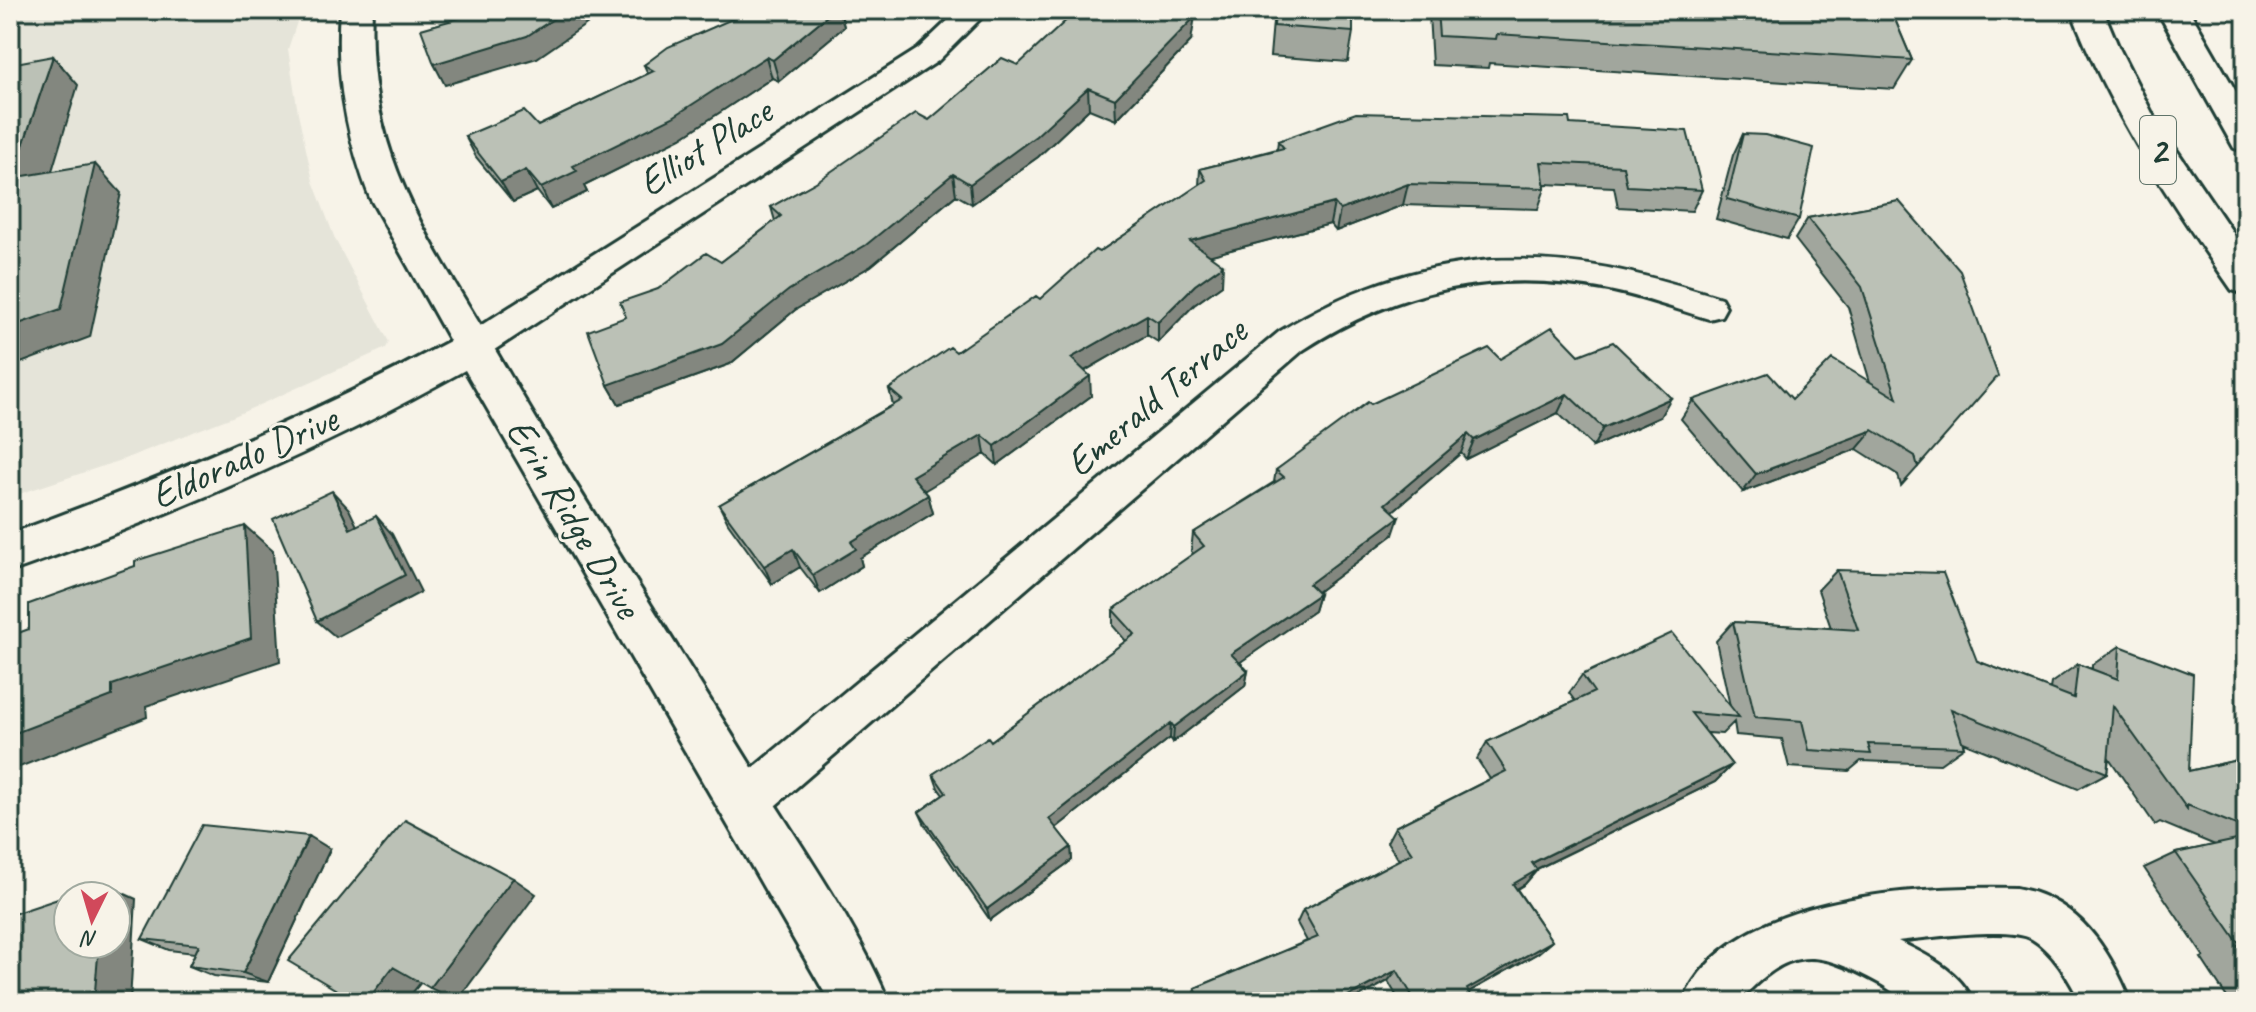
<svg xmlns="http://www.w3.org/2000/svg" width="2256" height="1012" font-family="Caveat,sans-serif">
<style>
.built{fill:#e5e4d9}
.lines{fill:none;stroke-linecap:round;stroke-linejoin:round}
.minor-casing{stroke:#1f3d34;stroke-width:6}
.tertiary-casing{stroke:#1f3d34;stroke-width:6}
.primary-casing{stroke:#1f3d34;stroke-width:6}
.minor{fill:#f7f3e8;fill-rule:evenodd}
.tertiary{fill:#f7f3e8;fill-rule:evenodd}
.primary{fill:#f7f3e8;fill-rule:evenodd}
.wall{fill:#a1a69d;stroke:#1f3d34;stroke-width:2}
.shaded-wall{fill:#83877f;stroke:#1f3d34;stroke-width:2}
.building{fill:#bbc1b6;stroke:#1f3d34;stroke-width:2}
.labels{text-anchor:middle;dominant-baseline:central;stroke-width:6;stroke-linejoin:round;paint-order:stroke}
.shield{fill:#f7f3e8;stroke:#60746a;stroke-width:2}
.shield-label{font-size:38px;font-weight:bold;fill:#1f3d34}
.street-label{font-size:40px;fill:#1f3d34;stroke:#f7f3e8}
</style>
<rect width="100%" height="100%" fill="#f7f3e8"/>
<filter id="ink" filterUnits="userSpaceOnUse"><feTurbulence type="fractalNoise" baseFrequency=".0125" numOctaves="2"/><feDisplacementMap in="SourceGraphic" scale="16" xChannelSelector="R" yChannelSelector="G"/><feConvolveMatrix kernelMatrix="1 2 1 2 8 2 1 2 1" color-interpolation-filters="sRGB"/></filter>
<g filter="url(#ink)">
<path class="built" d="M10,10H301L288,49L298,113L313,181L335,239L389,342L386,348L232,417L124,459L10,497Z"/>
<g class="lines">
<defs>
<path id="minor" d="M959,10H989L938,61L485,356L473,360L461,356L456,347L461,338L918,49Z
M1491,260C1581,257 1637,272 1721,298L1726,307L1721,316L1709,319C1676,309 1643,297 1609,290C1495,268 1399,288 1303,350L761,818L745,824L729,818L723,803L729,788L1279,332C1346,290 1413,267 1491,260Z
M2016,888C2078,899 2108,947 2131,1002H2081C2069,980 2055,953 2032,939C2011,926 1925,938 1898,941C1927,955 1961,972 1973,1002C1955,1002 1928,1007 1911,1002C1901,999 1889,988 1879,983C1814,948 1790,946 1738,1002H1683C1728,894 1915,886 2016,888Z"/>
<path id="tertiary" d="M340,10H372C365,160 433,243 504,365C586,505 674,640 758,777C803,850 856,923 889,1002H830L465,370C320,451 167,517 10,572V534C161,479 308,417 450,341L370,198C346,136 335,76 340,10Z"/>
<path id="primary" d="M2071,10H2103L2118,46L2154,117L2246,252V294L2232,290C2170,201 2110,112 2071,10Z
M2157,10H2189L2246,109V152L2234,148Z"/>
</defs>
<use href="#minor" class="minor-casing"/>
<use href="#tertiary" class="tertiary-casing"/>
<use href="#primary" class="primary-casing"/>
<use href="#minor" class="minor"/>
<use href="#tertiary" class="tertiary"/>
<use href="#primary" class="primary"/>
</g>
<path class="wall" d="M746,10H840L844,27L779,81L772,78L681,138L584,186L587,192L551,209L537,191L513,202L476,157L465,136L538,126L648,74L644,65L747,12Z
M1274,10H1353V32L1348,62L1270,56Z
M1430,10H1891L1912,60L1894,89L1489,63L1488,68L1432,65L1429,14Z
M1191,41L1116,120L1089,109L1038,157L972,204L956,195L871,266L795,310L730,364L619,404L608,385L626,317L658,289L721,262L775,221L771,207L929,120L1018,65Z
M1570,124L1702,190L1692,211L1618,207L1614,187L1545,184V188L1538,209L1403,205L1336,231L1330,224L1211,255L1222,285L1194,305L1158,342L1147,335L1085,371L1091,396L997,465L985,454L924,490L928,495L933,513L860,558L862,566L820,593L800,567L772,584L728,523L719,505L893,405L889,389L956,352L1040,299L1099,252L1199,185L1200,169L1277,149L1278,141Z
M1743,134L1799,219L1787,239L1716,219L1733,155Z
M1899,201L1918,467L1901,486L1898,475L1857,449L1743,492L1681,419L1693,400L1792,399L1870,382L1848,307L1795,239L1808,218Z
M1579,355L1660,417L1593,447L1558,413L1466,459L1461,453L1393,511V535L1317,592L1319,594L1314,611L1240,662L1248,671L1245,686L1173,742L1170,738L1056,828L1071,847L1072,860L990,920L925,825L919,812L943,795L938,788L933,774L991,741L1126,641L1113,626V610L1193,554L1191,551L1193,533L1274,482L1276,470L1371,404L1500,359Z
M1837,570L1977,661L2050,689L2051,683L2078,664L2092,669V665L2120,646L2189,771L2246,758V1002H2230L2201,958L2204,957L2144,868L2176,853L2215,845L2160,822L2155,825L2109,758L2107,773L2078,789L1963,742L1964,747L1940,764L1861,761L1849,771L1789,767L1782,739L1736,735L1734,722L1722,734L1707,733L1732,765L1715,782L1537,869V870L1525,884L1517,889L1552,941L1538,953L1469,992L1473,999L1470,1002H1400L1388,981L1350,1002H1194L1193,999L1195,988L1307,941L1297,923L1303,910L1399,860L1387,842L1395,827L1490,779L1477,759L1487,742L1575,701L1569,693L1582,675L1730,706L1716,641L1733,622L1831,628L1818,590Z
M330,849L268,982L214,976L189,966L195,953L169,950L142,939Z"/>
<path class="shaded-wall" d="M567,10H607L537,58L445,85L434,64Z
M834,10H840L844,27L779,81L773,60Z
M1194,10H1196L1191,41L1116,120L1115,99Z
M53,56L78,85L41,207L12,178Z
M766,57L772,78L681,138L584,186L587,192L551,209L541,188L573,166Z
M1088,88L1089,109L1038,157L972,204L970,184Z
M95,164L121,193L90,337L18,364L10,387V327Z
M526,170L537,191L513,202L501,182Z
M953,174L956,195L871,266L795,310L730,364L619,404L608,385L789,290Z
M1408,184L1403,205L1336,231L1340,210Z
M1334,203L1330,224L1189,261L1190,241Z
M1223,265L1222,285L1194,305L1158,342V322L1195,285Z
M1147,315V335L1072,378L1071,358Z
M1090,376L1091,396L997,465L995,446Z
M1567,394L1558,413L1466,459L1474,440Z
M1671,398L1660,417L1593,447L1603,428Z
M1873,430L1857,449L1743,492L1756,474Z
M1468,434L1461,453L1379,523L1385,504Z
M982,435L985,454L917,495L912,476Z
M332,491L349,509L367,547L350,529Z
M928,495L933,513L860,558L862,566L820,593L813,575L851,542Z
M376,516L392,534L421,592L336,637L317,621Z
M1399,517L1393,535L1305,601L1309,584Z
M245,526L273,551L280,661L146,706L147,717L17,768L10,766V735L112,685Z
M793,549L800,567L772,584L764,566Z
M1319,594L1314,611L1229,670L1231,654Z
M1248,671L1245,686L1173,742L1174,727Z
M1171,723L1170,738L1051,832L1049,819Z
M1732,765L1715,782L1520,877L1532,863Z
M309,836L330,849L268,982L243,973Z
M1071,847L1072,860L990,920L987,909Z
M1537,870L1525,884L1502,897L1513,884Z
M513,878L536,894L457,1001L430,988Z
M103,884L136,899L130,1002H62L99,944H116V896H102Z
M1552,941L1538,953L1456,999L1467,989Z
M393,967L422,981L405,1002H366Z
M1397,970L1388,981L1350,1002H1337Z"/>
<path class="building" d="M468,10H567L527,36L434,64L421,29L470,15Z
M748,10H834L773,60L766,57L673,117L573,166L577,171L541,188L526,170L501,182L465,136L524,111L538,126L654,71L644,65L668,47L748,12Z
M1073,10H1194L1192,20L1115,99L1088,88L1036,136L970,184L953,174L866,245L789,290L722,344L608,385L588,331L626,317L620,302L658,289L706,253L721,262L781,216L771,207L816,182L916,113L929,120L1002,58L1018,65L1073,14Z
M1275,10H1353V32L1274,26Z
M1437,10H1891L1912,60L1497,34L1496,39L1439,36Z
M53,56L12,178L95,164L61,309L10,327V64Z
M1356,113L1569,118L1570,124L1687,131L1702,190L1627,186L1623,166L1541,162L1545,188L1408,184L1340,210L1334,203L1190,241L1223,265L1195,285L1158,322L1147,315L1071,358L1090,376L995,446L982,435L912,476L928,495L851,542L856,549L813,575L793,549L764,566L719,505L902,400L889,389L950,347L956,352L1036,296L1040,299L1095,250L1099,252L1206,180L1200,169L1284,148L1278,141Z
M1743,134L1765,135L1814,148L1799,219L1727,199Z
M1899,201L1960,271L1998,376L1918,467L1915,456L1873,430L1756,474L1693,400L1768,373L1792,399L1832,359L1897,398L1862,287L1808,218Z
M1552,327L1579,355L1613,342L1671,398L1603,428L1567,394L1474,440L1468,434L1385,504L1399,517L1309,584L1319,594L1231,654L1248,671L1174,727L1171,723L1049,819L1071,847L987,909L919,812L946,793L933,774L988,737L991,741L1135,634L1113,610L1204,546L1193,533L1284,477L1276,470L1368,402L1371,404L1489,348L1500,359Z
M332,491L350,529L376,516L405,575L317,621L273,519Z
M245,526L251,638L112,685V696L10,735V636L29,629V604L135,566V561Z
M1837,570L1943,573L1977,661L2074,698L2078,664L2118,679L2120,646L2193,674L2189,771L2246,758V829L2187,805V809L2113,706L2107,773L1951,709L1964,747L1868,744L1871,754L1809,750L1802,721L1755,717L1733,622L1858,630Z
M1672,633L1739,717L1691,713L1732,765L1532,863L1537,870L1513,884L1552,941L1467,989L1473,999L1467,1002H1416L1397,970L1337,1002H1201L1195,988L1318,937L1303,910L1412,853L1395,827L1506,771L1487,742L1594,692L1582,675Z
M405,820L513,878L430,988L393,967L366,1002H357L288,961Z
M202,825L309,836L243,973L189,966L199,945L142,939Z
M2246,838V960L2237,946L2240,945L2176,853Z
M103,884L102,896H68V944H99L95,991L62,1002H10V915Z"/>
</g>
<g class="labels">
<rect class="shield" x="2140" y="116" width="36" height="68" rx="6"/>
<g class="shield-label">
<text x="2158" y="150">2</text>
</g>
<g class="street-label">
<text transform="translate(705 147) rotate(-32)">Elliot Place</text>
<text transform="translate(1156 397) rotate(-40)">Emerald Terrace</text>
<text transform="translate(244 457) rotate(-24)">Eldorado Drive</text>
<text transform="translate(574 518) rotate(59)">Erin Ridge Drive</text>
</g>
</g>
<rect width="2256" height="1012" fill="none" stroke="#f7f3e8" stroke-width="40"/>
<rect x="20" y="20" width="2216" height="972" fill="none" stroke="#1f3d34" stroke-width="3" filter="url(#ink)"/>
<g transform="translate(92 920) rotate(185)"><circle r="38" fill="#f7f3e8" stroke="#a1aaa0" stroke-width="2"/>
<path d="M0-6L14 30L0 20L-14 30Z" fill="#d1495b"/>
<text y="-12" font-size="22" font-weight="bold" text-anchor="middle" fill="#1f3d34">N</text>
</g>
</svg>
